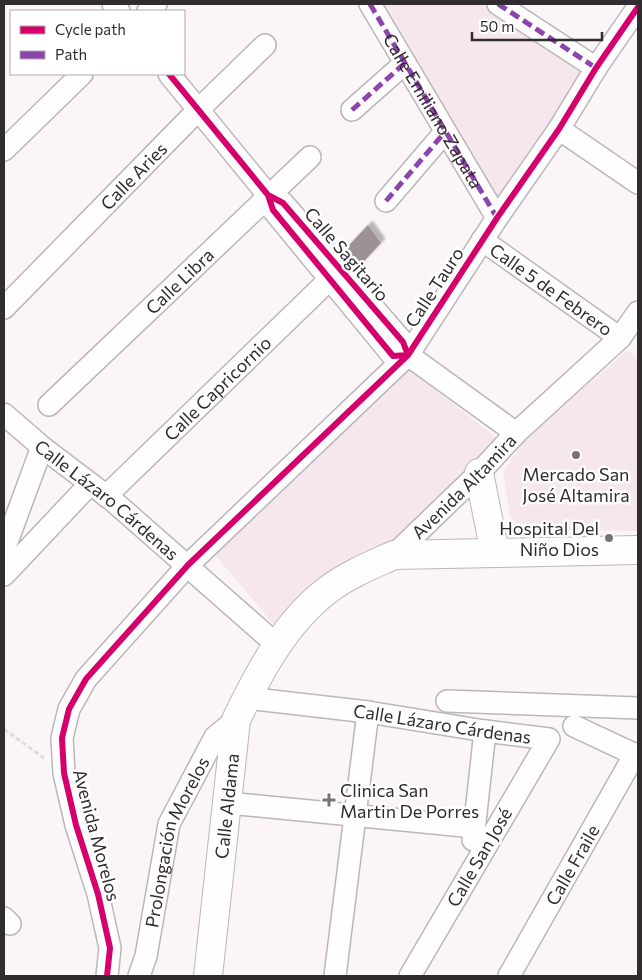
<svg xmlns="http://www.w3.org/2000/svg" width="642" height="980" font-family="Commissioner,sans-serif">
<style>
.built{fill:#f6e7ee}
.building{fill:#9c9197;filter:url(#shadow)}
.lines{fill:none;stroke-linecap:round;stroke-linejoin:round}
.minor-casing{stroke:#bbb6b8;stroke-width:24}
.major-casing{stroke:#bbb6b8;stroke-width:30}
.path{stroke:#dedcdd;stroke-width:3;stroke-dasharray:5 2.5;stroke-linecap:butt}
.minor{stroke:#fefefe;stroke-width:21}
.major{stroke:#fefefe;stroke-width:28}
.quiet{stroke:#8e44ad;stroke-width:5;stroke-dasharray:10 5;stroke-linecap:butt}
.cycleway-casing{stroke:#fff;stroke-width:9}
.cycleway{stroke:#d6006c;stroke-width:6}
.poi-dot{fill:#787275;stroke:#fff;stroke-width:2}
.labels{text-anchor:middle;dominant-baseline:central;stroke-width:5;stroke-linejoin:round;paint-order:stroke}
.street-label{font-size:18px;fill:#312c2f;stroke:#fff}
.poi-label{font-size:18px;fill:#312c2f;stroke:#fff}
</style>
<defs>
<filter id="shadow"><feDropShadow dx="4.5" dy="-4.5" stdDeviation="1" flood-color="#0004"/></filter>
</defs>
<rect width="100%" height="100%" fill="#fbf5f8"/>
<path class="built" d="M384,4H486L587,72L497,208Z
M628,350L638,359V531L512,529L503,472L525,438Z
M402,364L497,438L386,547L276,627L211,550Z"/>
<path class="building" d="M368,225L381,243L353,273L339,256Z"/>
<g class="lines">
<defs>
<g id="minor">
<path d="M113,4L119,11"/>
<path id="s1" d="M370,4L497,218"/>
<path d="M498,4L596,68"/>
<path d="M148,11L156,4"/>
<path d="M169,74L268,195L273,210L393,356L408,355L403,342L283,203L268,195"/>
<path d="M352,110L405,63"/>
<path d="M559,129L638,183"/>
<path d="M4,150L82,74"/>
<path d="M386,201L445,132"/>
<path id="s2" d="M482,240L620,338"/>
<path id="s3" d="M4,308L198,110L265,45"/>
<path d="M408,355L516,433"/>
<path id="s4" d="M49,405L310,157"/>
<path id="s5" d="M4,414L42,447L112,500L277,645"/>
<path id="s6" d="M106,496L329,280"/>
<path d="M4,550L42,447"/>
<path id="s7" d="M394,555L479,473L516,433L620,338L638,312"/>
<path d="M4,575L90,484"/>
<path id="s8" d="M246,698L368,712L485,731L549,739L410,976"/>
<path d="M447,701L638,708"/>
<path d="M574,726L638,756"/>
<path d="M228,803L474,827"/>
<path d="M473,840L485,731"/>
<path d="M4,918L10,924"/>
<path d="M107,976L110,948L98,894L76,825L64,773L62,738L69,709L86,679L188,565L408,355L497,218L559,129L596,68L638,7"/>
<path id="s9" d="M139,976L146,956L169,824L215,737L236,720"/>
<path d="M335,976L368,712"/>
<path id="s10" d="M509,976L635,754"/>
</g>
<g id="major">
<path d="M479,473L495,553"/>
<path id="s11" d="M208,976L236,720C259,672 286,621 329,589C349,574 372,565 394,555L638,550"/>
</g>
</defs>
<use href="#minor" class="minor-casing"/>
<use href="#major" class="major-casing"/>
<path class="path" d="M4,729L44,758"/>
<use href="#minor" class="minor"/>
<use href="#major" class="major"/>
<path class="quiet" d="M370,4L497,218
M498,4L596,68
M352,110L405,63
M386,201L445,132"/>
<defs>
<path id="cycleway" d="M169,74L268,195L273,210L393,356L408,355L403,342L283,203L268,195
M107,976L110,948L98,894L76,825L64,773L62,738L69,709L86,679L188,565L408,355L497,218L559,129L596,68L638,7"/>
</defs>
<use href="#cycleway" class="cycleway-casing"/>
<use href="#cycleway" class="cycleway"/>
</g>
<g class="poi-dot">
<circle cx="576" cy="455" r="5"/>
<circle cx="609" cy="538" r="5"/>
<path d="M326.5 792.5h5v5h5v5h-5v5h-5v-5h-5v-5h5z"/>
</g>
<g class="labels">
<g class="street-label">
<text stroke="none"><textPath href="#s1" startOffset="124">Calle Emiliano Zapata</textPath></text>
<text stroke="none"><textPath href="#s3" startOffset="185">Calle Aries</textPath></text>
<text transform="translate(347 254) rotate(49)">Calle Sagitario</text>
<text stroke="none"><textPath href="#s4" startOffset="180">Calle Libra</textPath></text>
<text transform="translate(434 287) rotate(-57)">Calle Tauro</text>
<text stroke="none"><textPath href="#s2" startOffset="85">Calle 5 de Febrero</textPath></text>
<text stroke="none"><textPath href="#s6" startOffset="155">Calle Capricornio</textPath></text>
<text stroke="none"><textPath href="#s7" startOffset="98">Avenida Altamira</textPath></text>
<text stroke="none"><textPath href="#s5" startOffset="134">Calle Lázaro Cárdenas</textPath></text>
<text stroke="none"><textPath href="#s8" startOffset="198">Calle Lázaro Cárdenas</textPath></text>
<text stroke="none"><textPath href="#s11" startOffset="171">Calle Aldama</textPath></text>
<text transform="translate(97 835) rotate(75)">Avenida Morelos</text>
<text stroke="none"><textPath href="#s9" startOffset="140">Prolongación Morelos</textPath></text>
<text transform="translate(479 857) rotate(-60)">Calle San José</text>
<text stroke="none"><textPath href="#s10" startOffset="128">Calle Fraile</textPath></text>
</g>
<g class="poi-label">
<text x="576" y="474">Mercado San<tspan x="576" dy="21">José Altamira</tspan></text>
<text x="599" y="528" text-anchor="end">Hospital Del<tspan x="599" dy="21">Niño Dios</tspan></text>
<text x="340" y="790" text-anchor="start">Clinica San<tspan x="340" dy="21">Martin De Porres</tspan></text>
</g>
</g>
<rect width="642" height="980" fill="none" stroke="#312c2f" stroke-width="10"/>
<rect x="10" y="10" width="175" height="65" fill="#ffffff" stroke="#adabac"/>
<rect x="20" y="26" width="25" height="8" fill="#d6006c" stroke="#adabac"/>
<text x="55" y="35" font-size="15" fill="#312c2f">Cycle path</text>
<rect x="20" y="51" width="25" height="8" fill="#8e44ad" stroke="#adabac"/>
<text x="55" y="60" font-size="15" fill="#312c2f">Path</text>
<path d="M472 32v8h130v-8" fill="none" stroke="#312c2f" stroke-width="2.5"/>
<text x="480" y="32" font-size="15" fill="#312c2f" stroke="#ffffff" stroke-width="4" paint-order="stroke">50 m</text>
</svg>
